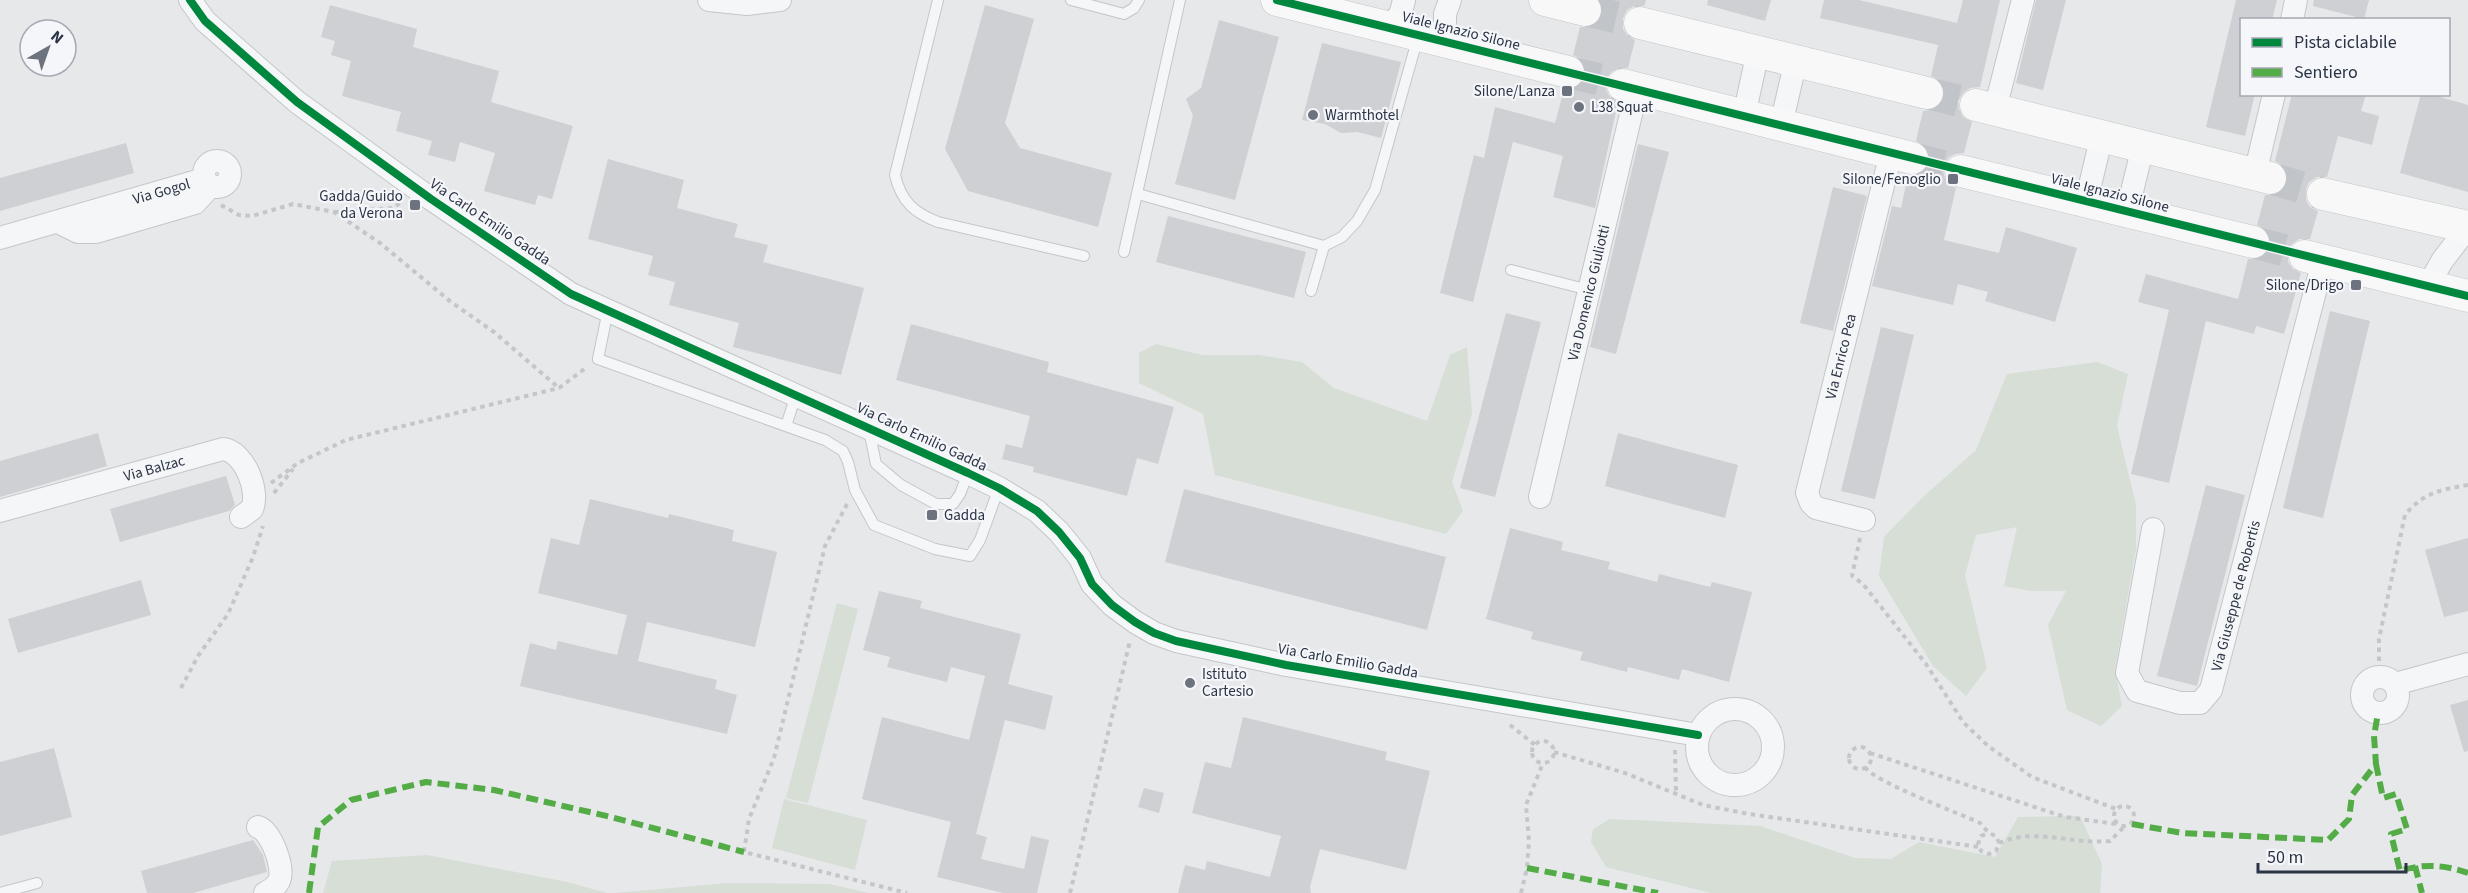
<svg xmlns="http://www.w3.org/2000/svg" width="2468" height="893" font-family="'Source Sans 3',sans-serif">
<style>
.green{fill:#d6ded6}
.building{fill:#ced0d3}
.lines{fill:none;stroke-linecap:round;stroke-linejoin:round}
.secondary-tunnel{stroke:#c1c4c9;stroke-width:32;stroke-dasharray:32 16;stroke-linecap:butt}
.lane-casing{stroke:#c4c6c8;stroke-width:12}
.street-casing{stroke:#c4c6c8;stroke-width:24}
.secondary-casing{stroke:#c4c6c8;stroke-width:33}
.path{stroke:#c5c6ca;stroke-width:4;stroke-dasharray:4.5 4.5;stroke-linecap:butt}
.lane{stroke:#f5f6f7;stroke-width:10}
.street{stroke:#f5f6f7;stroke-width:22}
.secondary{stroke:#f8f8f8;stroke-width:32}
.quiet{stroke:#54ac47;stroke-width:6;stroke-dasharray:12 6;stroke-linecap:butt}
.cycleway-casing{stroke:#f4f6f9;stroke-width:11}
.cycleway{stroke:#00873e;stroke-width:8}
.poi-dot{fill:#6c737f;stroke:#f4f6f9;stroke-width:2}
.labels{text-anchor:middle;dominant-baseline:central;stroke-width:4.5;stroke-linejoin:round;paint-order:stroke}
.street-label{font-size:15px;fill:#2b3445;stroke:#f4f6f9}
.poi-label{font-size:15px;fill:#2b3445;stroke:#f4f6f9;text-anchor:end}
</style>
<rect width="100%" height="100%" fill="#e6e8ea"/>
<path class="green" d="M1156,344L1202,355H1259L1302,362L1334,388L1427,421L1450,355L1467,347L1472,414L1452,482L1463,511L1446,534L1215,475L1203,414L1139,383V353Z
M2097,362L2128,374L2117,426L2136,505V549L2115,669L2122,706L2101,726L2067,710L2048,625L2066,591H2031L2004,586L2017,527L1976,535L1965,575L1987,668L1966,696L1933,666L1879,576L1884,537L1922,498L1976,450L2007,374Z
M837,603L858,609L808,803L786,798Z
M784,799L867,820L855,870L772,848Z
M2080,816L2102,864L2100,893H1711L1606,867L1591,842L1593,829L1610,819L1760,826L1855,858L1891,859L1919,842L1995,857L2018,817Z
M427,855L567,882L607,893H323L332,861Z
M728,883L829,884L869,893H614Z"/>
<path class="building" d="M1599,0H1646L1644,6H1634L1627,10L1623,18V29L1628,36L1635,40L1628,68H1619L1611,72L1605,81L1606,90L1610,97L1618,102L1595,208L1553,197L1563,156L1513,142L1473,302L1440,293L1474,155L1484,158L1495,107L1555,123L1564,89H1574L1581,84L1585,77V66L1581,59L1573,55L1580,27H1590L1597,23L1602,15V6Z
M1708,0H1771L1765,21L1707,5Z
M1824,0H1859L1957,23L1963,0H2000L1980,87L1970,88L1964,92L1958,101L1959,109L1963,117L1972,122L1964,153L1955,154L1948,158L1943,167L1944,175L1948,184L1956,188L1944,240L1999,253L2006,227L2077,248L2055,322L1985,301L1988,292L1958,284L1953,305L1872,286L1892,206L1901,208L1908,176L1916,175L1924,171L1929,163V153L1924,145L1916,141L1923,111L1931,110L1940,106L1945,97L1944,87L1940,80L1931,76L1938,45L1820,18Z
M2036,0H2066L2043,90L2016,83Z
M2236,0H2277L2272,20H2241V94H2255L2245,136L2206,127Z
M2314,0H2369L2364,19L2313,6Z
M330,5L417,29L413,47L499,71L491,102L573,126L552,199L538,195L535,205L484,191L495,153L460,142L455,162L428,155L432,141L396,131L401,112L342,96L351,61L331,55L335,41L321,37Z
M985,5L1034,19L1005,123L1020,148L1112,173L1098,227L968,191L945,149Z
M1219,20L1279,37L1235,200L1175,184L1193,116L1186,99L1201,88Z
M1322,43L1401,62L1381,138L1357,132L1341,133L1325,124L1302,120Z
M2292,94H2366L2361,111L2379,116L2372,145L2338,136L2327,177H2317L2309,182L2306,189V200L2310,207L2318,211L2310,239H2299L2292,244L2288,251V262L2293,269L2301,273L2284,334L2256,326L2254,334L2206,321L2169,483L2131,474L2169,310L2138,302L2146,274L2238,299L2248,259H2259L2266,255L2270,247V236L2265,229L2257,225L2265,195H2276L2283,191L2287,183V172L2282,165L2275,161Z
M2421,94H2430L2468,105V192L2400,173Z
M126,143L134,173L0,211V178Z
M1638,144L1669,152L1616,354L1590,347Z
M608,159L684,180L677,208L738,224L734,237L768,245L763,262L864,288L841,375L733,347L739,323L669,305L675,282L648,275L653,256L588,239Z
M1833,187L1867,196L1833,331L1800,323Z
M1168,216L1306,252L1294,298L1156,262Z
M2330,311L2370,321L2323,518L2283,508Z
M1506,313L1541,322L1495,497L1460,488Z
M911,324L1049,362L1047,372L1174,407L1158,464L1137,458L1127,496L1033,472L1034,467L1002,459L1006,444L1022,448L1030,416L896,380Z
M1881,327L1914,335L1875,499L1841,491Z
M98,433L107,466L0,497V461Z
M1618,433L1738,465L1725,518L1605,486Z
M226,476L235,505L229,511L120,542L110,509Z
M2206,485L2245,495L2197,686L2157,676Z
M1184,489L1446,557L1427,630L1165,562Z
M590,499L668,518L669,514L734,530L732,541L777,552L755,647L647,622L638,661L717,680L715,689L737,695L727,734L520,686L530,643L556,650L558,641L617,655L627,615L538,593L551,538L579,545Z
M1510,528L1563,542L1561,550L1610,562L1608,569L1657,582L1659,574L1710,587L1712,582L1752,592L1729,682L1682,669L1679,680L1628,667L1627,672L1580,660L1583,652L1531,639L1533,632L1486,619Z
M2468,538V611L2444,617L2425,550Z
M141,580L151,615L18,653L8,619Z
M879,591L922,601L920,608L1021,634L1008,684L1053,696L1045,730L1005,720L976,834L987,837L981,859L1024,869L1031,836L1049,840L1037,893H1003L937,877L951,822L862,799L882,717L969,740L985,676L951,667L947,682L887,667L890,657L863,650Z
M2468,700V751L2464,752L2450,705Z
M1243,717L1387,752L1385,760L1430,771L1406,870L1320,849L1310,887L1311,893H1178L1185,865L1205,870L1207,861L1270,877L1281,836L1192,813L1205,762L1231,768Z
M54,748L72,817L0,836V762Z
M1144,788L1164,793L1159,813L1138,807Z
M253,840L263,855L267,872L193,893H147L141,871Z"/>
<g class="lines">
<path class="secondary-tunnel" d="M1585,10L1640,23
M1568,72L1623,85
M1927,93L1976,105
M1912,158L1961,171
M2270,178L2323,194
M2253,242L2305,256"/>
<defs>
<path id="lane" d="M938,0L895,175C901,201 914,213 938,222L1084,256
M1071,0L1124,14L1134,8L1139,0
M1138,194L1324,246L1311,291
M1324,246L1342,237L1357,221L1375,190L1418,37
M1124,252L1180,0
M1511,270L1589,290
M608,310L598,359L825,440L843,451L848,462L855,490L874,525L935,549L970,556L980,540L999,488
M786,426L796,395
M869,430L876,464L901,485L936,504H953L960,494L968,473
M0,893L37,883"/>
<g id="street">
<path d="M190,0L205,21L297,102L431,199L571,294L968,473L999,488L1037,511L1059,532L1080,558L1092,584L1112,605L1135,622L1154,633L1176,641L1286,665L1698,735"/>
<path d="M709,0L747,4L780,0"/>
<path d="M2292,20L2296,0"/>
<path d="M1391,27L1401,12L1404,0"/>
<path d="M1445,41V14L1450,0"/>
<path d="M1995,109L2023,0"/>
<path d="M1744,116L1758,51"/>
<path d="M1781,125L1796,60"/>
<circle cx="217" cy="174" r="13"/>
<path d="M2255,174L2274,94"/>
<path d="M2086,202L2102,135"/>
<path d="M2127,212L2143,146"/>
<path id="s1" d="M0,238L204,179L206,191L195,203L96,232H78L58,222"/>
<path d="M2428,286L2442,261L2468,227"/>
<path id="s2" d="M1540,497L1637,89"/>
<path id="s3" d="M0,511L223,449C244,451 260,491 252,509L241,517"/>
<path id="s4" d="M1864,520L1816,508L1811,503L1807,493L1891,153"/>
<path id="s5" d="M2153,529L2127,673L2137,691L2180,703H2200L2211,690L2323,261"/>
<circle cx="2380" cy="695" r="18"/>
<path d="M2395,684L2468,664"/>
<circle cx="1735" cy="747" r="38"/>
<path d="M258,827C271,831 285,868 279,881C276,887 271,890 265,893"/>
</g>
<path id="secondary" d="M1277,0L1568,72
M1545,0L1585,10
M1640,23L1927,93
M1623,85L1912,158
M1976,105L2270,178
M1961,171L2253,242
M2323,194L2468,227
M2305,256L2468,296"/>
</defs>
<use href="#lane" class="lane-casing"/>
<use href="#street" class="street-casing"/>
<use href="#secondary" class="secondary-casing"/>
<path class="path" d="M221,205L239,215L252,216L293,204L334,212L380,243L451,302L494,332L559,388
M334,212L394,208L402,201
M271,483L298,463L346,440L559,388L587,367
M274,493L293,469
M847,504L825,546L774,758L749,819L744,852L907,893
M1860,538L1852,576L1863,584L1926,664L1963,722L1988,746L2032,777L2116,809
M2379,670V639L2405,515C2424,492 2440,490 2468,485
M181,688L198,656L228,614L253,557L263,526
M1510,725L1535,745
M1532 752a11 11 0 1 1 22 0a11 11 0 1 1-22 0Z
M1849 758a11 11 0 1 1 22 0a11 11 0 1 1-22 0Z
M1675,750L1676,793
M1554,752L1625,773L1703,805L1749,814L1979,847
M1870,753L2065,817L2116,824
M1865,767C1872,781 1961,814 1980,823L1989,833L1996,836L1999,843L1996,851L1989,854L1981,851L1978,844L1981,836L1989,833
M2114 816a10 10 0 1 1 20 0a10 10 0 1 1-20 0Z
M1999,843C2036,827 2072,845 2110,841L2124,827
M1070,893L1130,641
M1521,893L1527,868L1529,841L1526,805L1543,763"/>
<use href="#lane" class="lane"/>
<use href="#street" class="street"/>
<use href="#secondary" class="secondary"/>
<path class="quiet" d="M2376,764L2383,798L2396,794L2407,829L2391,834L2400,871C2424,863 2445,865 2468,873
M2132,824L2182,833L2328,840L2349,819L2352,795L2376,764L2374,736L2378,713
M2415,866L2422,893
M1527,868L1658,893
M309,893L318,827L351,800L426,782L494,790L611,817L744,852"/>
<defs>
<path id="cycleway" d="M190,0L205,21L297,102L431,199L571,294L968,473L999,488L1037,511L1059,532L1080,558L1092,584L1112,605L1135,622L1154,633L1176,641L1286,665L1698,735
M1277,0L2468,296"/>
</defs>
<use href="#cycleway" class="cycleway-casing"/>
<use href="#cycleway" class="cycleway"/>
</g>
<g class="poi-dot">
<rect x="1561" y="85" width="12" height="12" rx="3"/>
<circle cx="1579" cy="107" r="6"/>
<circle cx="1313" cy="115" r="6"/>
<rect x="1947" y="173" width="12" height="12" rx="3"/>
<rect x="409" y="199" width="12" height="12" rx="3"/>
<rect x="2350" y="279" width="12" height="12" rx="3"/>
<rect x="926" y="509" width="12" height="12" rx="3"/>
<circle cx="1190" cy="683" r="6"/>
</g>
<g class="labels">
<g class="street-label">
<text transform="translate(1461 31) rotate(14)">Viale Ignazio Silone</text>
<text stroke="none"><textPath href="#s1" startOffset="168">Via Gogol</textPath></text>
<text transform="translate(2110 193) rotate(14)">Viale Ignazio Silone</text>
<text transform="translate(490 222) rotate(34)">Via Carlo Emilio Gadda</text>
<text stroke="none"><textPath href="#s2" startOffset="210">Via Domenico Giuliotti</textPath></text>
<text stroke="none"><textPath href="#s4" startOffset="208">Via Enrico Pea</textPath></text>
<text transform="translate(922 437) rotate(25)">Via Carlo Emilio Gadda</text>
<text stroke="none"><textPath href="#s3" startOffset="160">Via Balzac</textPath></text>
<text stroke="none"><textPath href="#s5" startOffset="346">Via Giuseppe de Robertis</textPath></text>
<text transform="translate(1348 661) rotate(10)">Via Carlo Emilio Gadda</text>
</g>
<g class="poi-label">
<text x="1555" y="91">Silone/Lanza</text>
<text x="1591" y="107" text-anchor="start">L38 Squat</text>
<text x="1325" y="115" text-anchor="start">Warmthotel</text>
<text x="1941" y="179">Silone/Fenoglio</text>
<text x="403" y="196">Gadda/Guido<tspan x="403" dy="17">da Verona</tspan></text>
<text x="2344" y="285">Silone/Drigo</text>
<text x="944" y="515" text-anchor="start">Gadda</text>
<text x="1202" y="674" text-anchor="start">Istituto<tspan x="1202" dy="17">Cartesio</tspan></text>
</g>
</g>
<rect x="2240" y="18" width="210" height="78" fill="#f4f6f9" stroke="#a4a8b1" stroke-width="1.5"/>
<rect x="2252" y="38" width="30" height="9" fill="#00873e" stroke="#a4a8b1" stroke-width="1.5"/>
<text x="2294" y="48" font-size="18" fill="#2b3445">Pista ciclabile</text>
<rect x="2252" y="68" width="30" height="9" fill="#54ac47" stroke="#a4a8b1" stroke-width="1.5"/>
<text x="2294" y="78" font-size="18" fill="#2b3445">Sentiero</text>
<g transform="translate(48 48) rotate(40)"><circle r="28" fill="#f4f6f9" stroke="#a4a8b1" stroke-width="1.5"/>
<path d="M0-4.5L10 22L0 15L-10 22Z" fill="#6c737f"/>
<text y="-9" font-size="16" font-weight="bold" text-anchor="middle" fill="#2b3445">N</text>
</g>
<path d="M2258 863v9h148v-9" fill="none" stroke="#2b3445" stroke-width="3"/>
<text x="2267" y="863" font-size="18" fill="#2b3445" stroke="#f4f6f9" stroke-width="4.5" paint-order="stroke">50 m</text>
</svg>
